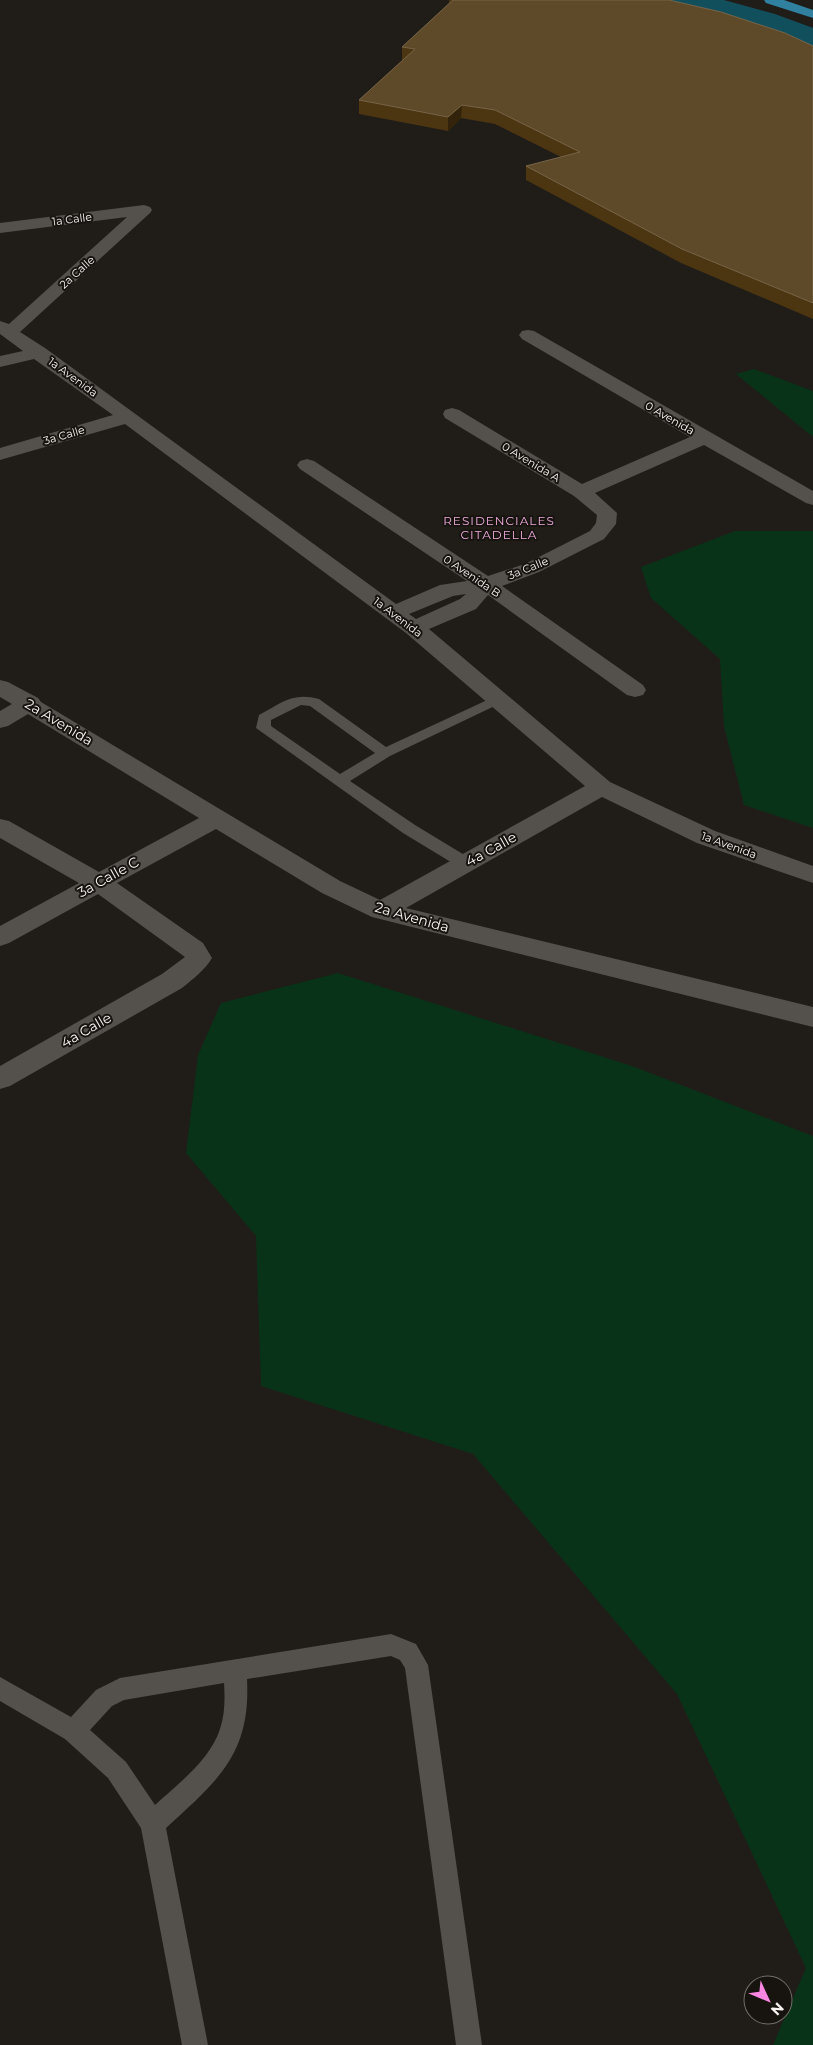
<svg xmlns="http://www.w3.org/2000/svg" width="813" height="2045" font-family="Montserrat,sans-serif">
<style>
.green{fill:#093318}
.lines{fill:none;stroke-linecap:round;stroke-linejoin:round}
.river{fill:#124f5d;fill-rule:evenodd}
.service{fill:#54504b;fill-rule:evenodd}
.minor{fill:#54504b;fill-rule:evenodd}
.primary{fill:#3081a0;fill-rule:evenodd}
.wall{fill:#4c3511}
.shaded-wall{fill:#33230a}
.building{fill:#5e4a29;stroke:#766448}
.labels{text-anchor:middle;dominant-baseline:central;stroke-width:4;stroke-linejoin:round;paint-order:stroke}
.far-street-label{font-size:11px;fill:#f6f4f0;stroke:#171410}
.far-neighbourhood-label{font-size:12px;letter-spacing:1px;fill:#edabdc;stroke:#171410}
.street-label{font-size:14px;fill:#f6f4f0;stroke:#171410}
</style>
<rect width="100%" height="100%" fill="#201d18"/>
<path class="green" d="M754,369L813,391V437L736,374Z
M735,531H813V828L744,805L724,726L720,659L651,598L641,567Z
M338,973L632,1066L813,1136V2045H773L806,1968L677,1694L473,1454L261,1386L256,1236L186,1153L198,1055L221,1003Z"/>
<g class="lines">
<path class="river" d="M668,0H724L775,14L813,28V47L739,21L672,6Z"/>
<path class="service" d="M498,695L503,696L505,699L503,702L390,756L350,781L415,825L471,859L473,863L471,867L465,868L459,867L403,833L256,728L259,715C282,703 292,692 319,699L386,747ZM301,705L310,706L375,753L340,774L271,726V720Z
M391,1634L416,1644L428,1665L482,2045H456L405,1668L400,1660L391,1656L247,1679C251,1755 217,1781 166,1828L208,2045H182L141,1828L108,1778L65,1739L0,1701V1677L71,1717L96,1690L120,1678ZM224,1683C225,1699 225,1714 220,1729C210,1760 178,1784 155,1805L126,1762L90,1730L112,1706L124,1700Z"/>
<path class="minor" d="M144,205L150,207L152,210L150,213L20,332L45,348L396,604L440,585L467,581L300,469L297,465L300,461L307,459L314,461L488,576L525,564L590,531L596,523L597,515L574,496L445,418L443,414L445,410L452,408L459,410L582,484L690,437L522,339L519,335L522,331L528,330L534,331L813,491V505L806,503L704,445L595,493L617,513L616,524L604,539L539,572L502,586L643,685L646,690L643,695L635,697L627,695L488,595L476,609L429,629L610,782L715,831L813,866V883L697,843L602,797L406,908L813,1007V1027L372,917L322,893L216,829L117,883L203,943L212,958C204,971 193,979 182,988L10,1086L0,1089V1066L162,974L185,957L98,894L9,943L0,946V926L79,883L0,838V819L9,821L99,872L199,818L28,714L8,726L0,728V711L12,704L0,697V680L8,682L38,698L41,702L340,881L380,900L585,786L406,633L125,424L0,460V448L113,415L34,359L0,367V356L23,351L0,334V321L9,324L127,217L0,233V223ZM466,594L460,599L416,619L409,614L453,596Z"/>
<path class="primary" d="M764,0H784L813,10V18L766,3Z"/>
</g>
<path class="wall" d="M449,0H669L813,46V319L681,263L526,180V166L561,157L495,124L461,118L448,131L359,114V100L403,60H402V47L449,3Z"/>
<path class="shaded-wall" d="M462,105L461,118L448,131V117Z"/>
<path class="building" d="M453,0H669L721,12L785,33L813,46V303L682,249L526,166L580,152L495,110L462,105L448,117L359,100L415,49L402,47Z"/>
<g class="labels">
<g class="far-street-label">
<text transform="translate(72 219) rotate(-7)">1a Calle</text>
<text transform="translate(77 272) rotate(-42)">2a Calle</text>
<text transform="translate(73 377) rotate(36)">1a Avenida</text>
<text transform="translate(670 418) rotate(30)">0 Avenida</text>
<text transform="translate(64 435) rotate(-16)">3a Calle</text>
<text transform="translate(531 462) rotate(31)">0 Avenida A</text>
<text transform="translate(528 568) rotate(-22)">3a Calle</text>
<text transform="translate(472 576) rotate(34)">0 Avenida B</text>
<text transform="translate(398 617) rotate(37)">1a Avenida</text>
<text transform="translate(729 845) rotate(20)">1a Avenida</text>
</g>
<g class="far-neighbourhood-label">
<text x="499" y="520">RESIDENCIALES<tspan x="499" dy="14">CITADELLA</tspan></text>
</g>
<g class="street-label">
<text transform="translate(59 722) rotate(31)">2a Avenida</text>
<text transform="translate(491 849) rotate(-29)">4a Calle</text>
<text transform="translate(108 877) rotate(-29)">3a Calle C</text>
<text transform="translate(412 917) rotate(16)">2a Avenida</text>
<text transform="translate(86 1030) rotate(-30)">4a Calle</text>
</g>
</g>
<g transform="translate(768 2000) rotate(134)"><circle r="24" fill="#171410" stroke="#706e6a"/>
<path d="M0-4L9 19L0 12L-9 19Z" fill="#fd86e2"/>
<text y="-8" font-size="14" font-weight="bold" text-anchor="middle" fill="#f6f4f0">N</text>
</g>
</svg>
